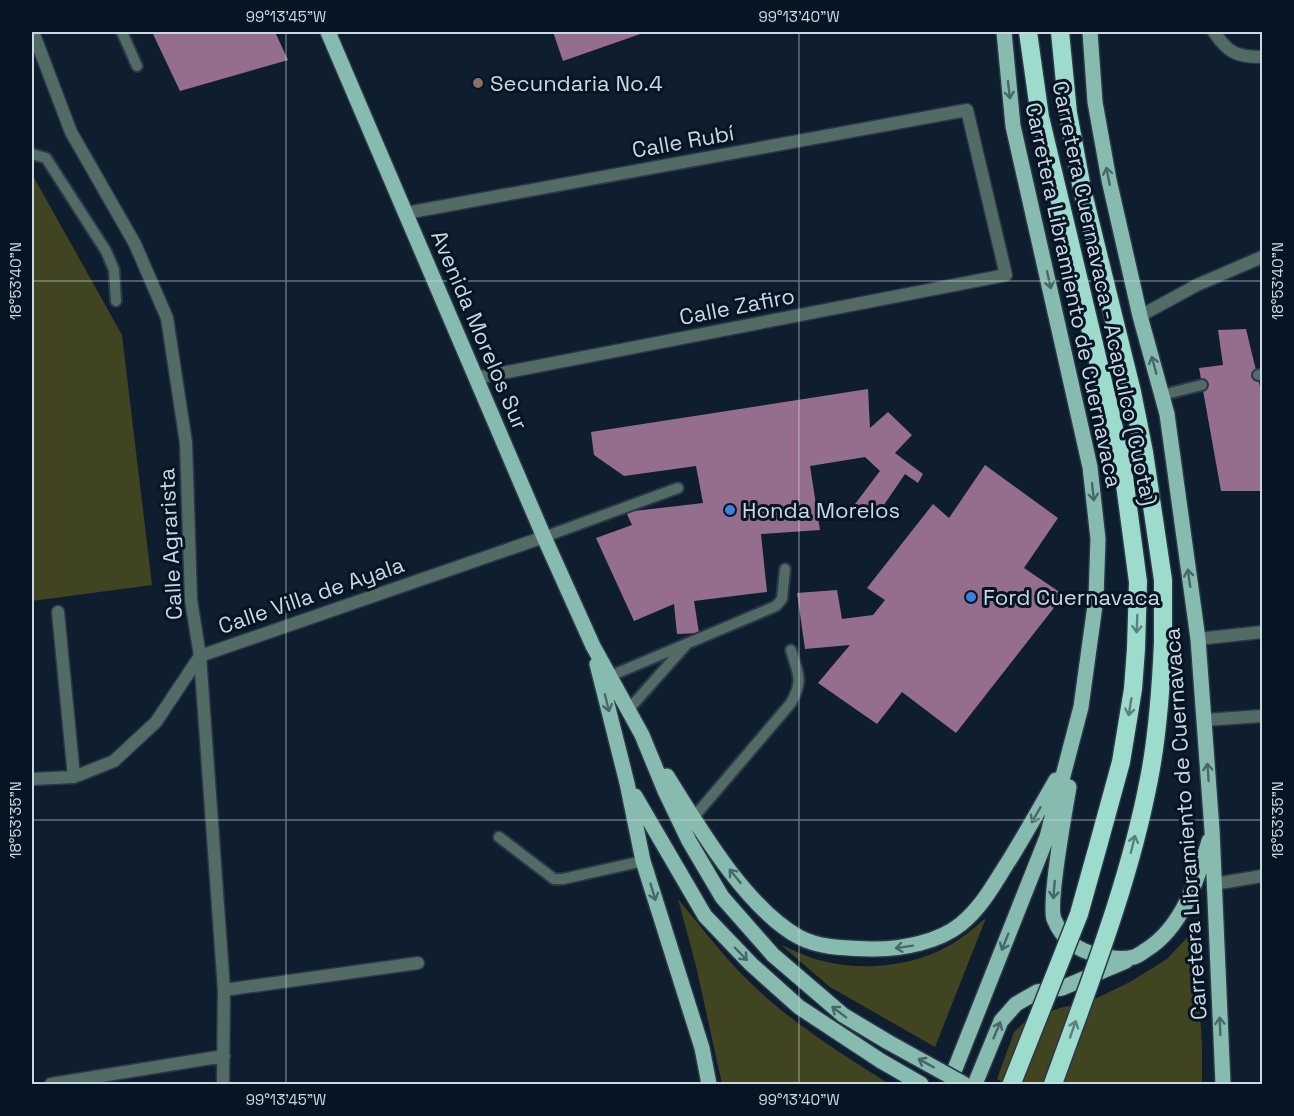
<svg xmlns="http://www.w3.org/2000/svg" width="1294" height="1116" font-family="'Space Grotesk',sans-serif">
<style>
.green{fill:#404421}
.building{fill:#956e8e}
.lines{fill:none;stroke-linecap:round;stroke-linejoin:round}
.lane-casing{stroke:#2a3847;stroke-width:14}
.street-casing{stroke:#2a3847;stroke-width:15}
.primary-casing{stroke:#2a3847;stroke-width:18}
.highway-casing{stroke:#2a3847;stroke-width:21}
.lane{stroke:#536b65;stroke-width:10}
.street{stroke:#536b65;stroke-width:12}
.primary{stroke:#88bbaf;stroke-width:15}
.highway{stroke:#9ddbcc;stroke-width:18}
.primary-bridge-casing{stroke:#2a3847;stroke-width:18;stroke-linecap:butt}
.highway-bridge-casing{stroke:#2a3847;stroke-width:21;stroke-linecap:butt}
.primary-bridge{stroke:#88bbaf;stroke-width:15}
.highway-bridge{stroke:#9ddbcc;stroke-width:18}
.oneway{stroke:#47686a}
.oneway2{stroke:#598280}
.ticks{fill:none;stroke:#cdd7e2;stroke-width:1.5;stroke-opacity:0.45}
.education-dot{fill:#8d6e63;stroke:#061524;stroke-width:2}
.shop-dot{fill:#3f7fe0;stroke:#061524;stroke-width:2}
.labels{text-anchor:middle;dominant-baseline:central;stroke-width:6;stroke-linejoin:round;paint-order:stroke}
.poi-label{font-size:22px;fill:#cdd7e2;stroke:#061524;text-anchor:start}
.street-label{font-size:22px;fill:#cdd7e2;stroke:#061524}
.neatline{fill:none;stroke:#cdd7e2;stroke-width:2}
.ticks-label{font-size:15px;text-anchor:middle;fill:#cdd7e2}
</style>
<rect width="100%" height="100%" fill="#0f1e2e"/>
<path class="green" d="M32,174L122,335L152,585L32,601Z
M678,899C704,930 728,963 758,990C798,1027 844,1055 889,1084H722L696,966Z
M986,918L935,1047L830,987L781,945C794,950 806,957 819,960C865,973 922,966 961,938C970,932 977,925 986,918Z
M1195,929L1202,1047V1084H1005L997,1079L1014,1032L1027,1020L1060,1008L1093,1000L1130,982L1167,959Z"/>
<path class="building" d="M152,32H275L288,60L180,91Z
M553,32H646L563,61Z
M1246,329L1262,395V491H1221L1199,368L1223,365L1218,330Z
M868,389L870,428L888,412L912,435L895,453L923,474L918,483L905,474L873,521L852,508L880,471L865,457L810,466L820,530L761,534L767,592L694,601L699,633L677,634L674,604L634,621L596,538L632,525L626,512L703,503L696,466L624,476L594,455L591,432Z
M985,465L1058,518L1024,568L1064,595L956,733L902,692L877,724L818,683L850,645L805,649L797,593L837,590L842,619L873,615L885,600L867,588L933,504L949,518Z"/>
<g class="lines">
<defs>
<path id="lane" d="M122,32L137,66
M32,154L46,158L106,251L114,270L116,301
M1258,375L1262,374
M1162,395L1202,385
M544,537L678,488
M610,676L776,606L782,599L785,569
M629,709L686,645
M693,818L791,703C804,679 798,675 791,650
M499,837L554,879H563L643,861"/>
<path id="street" d="M33,32L71,132L135,244L167,318L186,443L191,600L200,656L224,990L223,1084
M1214,32C1228,53 1237,57 1262,57
M406,213L967,110L1006,275L476,378
M1140,316L1197,285L1262,257
M58,612L74,777
M1198,639L1262,632
M1204,720L1262,716
M32,779L74,777L114,761L156,722L200,656L544,537
M1214,884L1262,876
M224,990L418,963
M51,1084L224,1056"/>
<path id="primary" d="M328,32L544,537L593,646L642,735L665,791L689,841L722,897L773,955L843,1015L888,1042
M1090,32L1095,102L1109,180L1140,316L1167,414L1198,639L1212,830L1223,1084
M597,664L627,783L643,861L702,1048L709,1084
M667,776C698,826 746,908 799,937C821,949 851,948 875,949C902,949 939,942 961,924C983,906 995,882 1010,859C1026,833 1041,806 1056,780
M1069,787C1065,810 1048,904 1054,919C1062,939 1078,951 1098,955C1109,958 1123,960 1134,957C1138,956 1143,952 1146,950C1183,927 1197,880 1209,841
M635,796L705,916L751,964L799,1007L881,1061L921,1084
M949,1084L1047,837L1081,707L1096,598L1098,539L1090,467L1013,126L1004,32
M975,1084L1001,1021L1016,1004L1037,992L1062,988L1126,961"/>
<path id="highway" d="M1028,32L1040,117L1122,462L1138,582L1136,649
M1060,32L1068,113L1082,189L1132,392L1144,452L1163,580V642"/>
</defs>
<use href="#lane" class="lane-casing"/>
<use href="#street" class="street-casing"/>
<use href="#primary" class="primary-casing"/>
<use href="#highway" class="highway-casing"/>
<use href="#lane" class="lane"/>
<use href="#street" class="street"/>
<use href="#primary" class="primary"/>
<use href="#highway" class="highway"/>
<defs>
<path id="primary-bridge" d="M888,1042L964,1084"/>
<path id="highway-bridge" d="M1012,1083L1079,914L1098,846L1121,762L1133,689L1136,649
M1053,1084C1089,984 1129,884 1149,779C1158,734 1161,688 1163,642"/>
</defs>
<use href="#primary-bridge" class="primary-bridge-casing"/>
<use href="#highway-bridge" class="highway-bridge-casing"/>
<use href="#primary-bridge" class="primary-bridge"/>
<use href="#highway-bridge" class="highway-bridge"/>
</g>
<defs><path id="oneway-shaft" d="M-6 0H5M1.5-3L5.5 0L1.5 3" fill="none" stroke-width="1.6" stroke-linecap="round" stroke-linejoin="round" transform="scale(1.5)"/></defs>
<g class="oneway">
<use href="#oneway-shaft" transform="translate(1009 90) rotate(83)"/>
<use href="#oneway-shaft" transform="translate(1108 176) rotate(-101)"/>
<use href="#oneway-shaft" transform="translate(1049 280) rotate(77)"/>
<use href="#oneway-shaft" transform="translate(1154 365) rotate(-105)"/>
<use href="#oneway-shaft" transform="translate(1093 492) rotate(84)"/>
<use href="#oneway-shaft" transform="translate(1189 578) rotate(-98)"/>
<use href="#oneway-shaft" transform="translate(607 703) rotate(76)"/>
<use href="#oneway-shaft" transform="translate(1208 772) rotate(-94)"/>
<use href="#oneway-shaft" transform="translate(1036 815) rotate(120)"/>
<use href="#oneway-shaft" transform="translate(735 876) rotate(-129)"/>
<use href="#oneway-shaft" transform="translate(1054 890) rotate(95)"/>
<use href="#oneway-shaft" transform="translate(653 892) rotate(73)"/>
<use href="#oneway-shaft" transform="translate(1005 942) rotate(112)"/>
<use href="#oneway-shaft" transform="translate(904 947) rotate(171)"/>
<use href="#oneway-shaft" transform="translate(741 954) rotate(46)"/>
<use href="#oneway-shaft" transform="translate(839 1012) rotate(-143)"/>
<use href="#oneway-shaft" transform="translate(1220 1026) rotate(-92)"/>
<use href="#oneway-shaft" transform="translate(997 1030) rotate(-67)"/>
<use href="#oneway-shaft" transform="translate(926 1063) rotate(-151)"/>
</g>
<g class="oneway2">
<use href="#oneway-shaft" transform="translate(1137 624) rotate(92)"/>
<use href="#oneway-shaft" transform="translate(1130 707) rotate(99)"/>
<use href="#oneway-shaft" transform="translate(1133 844) rotate(-76)"/>
<use href="#oneway-shaft" transform="translate(1073 1029) rotate(-71)"/>
</g>
<path class="ticks" d="M286,32V1084M799,32V1084M32,281H1262M32,820H1262"/>
<circle class="education-dot" cx="478" cy="83" r="6"/>
<g class="shop-dot">
<circle cx="730" cy="510" r="6"/>
<circle cx="971" cy="597" r="6"/>
</g>
<g class="labels">
<g class="poi-label">
<text x="490" y="83">Secundaria No.4</text>
<text x="742" y="510">Honda Morelos</text>
<text x="983" y="597">Ford Cuernavaca</text>
</g>
<g class="street-label">
<text transform="translate(683 141) rotate(-10)">Calle Rubí</text>
<text transform="translate(1105 293) rotate(78)">Carretera Cuernavaca - Acapulco (Cuota)</text>
<text transform="translate(1074 295) rotate(78)">Carretera Libramiento de Cuernavaca</text>
<text transform="translate(737 306) rotate(-11)">Calle Zafiro</text>
<text transform="translate(480 330) rotate(67)">Avenida Morelos Sur</text>
<text transform="translate(170 544) rotate(-93)">Calle Agrarista</text>
<text transform="translate(311 595) rotate(-19)">Calle Villa de Ayala</text>
<text transform="translate(1185 824) rotate(-94)">Carretera Libramiento de Cuernavaca</text>
</g>
</g>
<rect width="1294" height="1116" fill="none" stroke="#061524" stroke-width="66"/>
<rect x="33" y="33" width="1228" height="1050" class="neatline"/>
<g class="ticks-label">
<text x="286" y="22">99°13'45"W</text>
<text x="799" y="22">99°13'40"W</text>
<text transform="translate(16 281) rotate(-90)" y="5">18°53'40"N</text>
<text transform="translate(1278 281) rotate(-90)" y="5">18°53'40"N</text>
<text transform="translate(16 820) rotate(-90)" y="5">18°53'35"N</text>
<text transform="translate(1278 820) rotate(-90)" y="5">18°53'35"N</text>
<text x="286" y="1105">99°13'45"W</text>
<text x="799" y="1105">99°13'40"W</text>
</g>
</svg>
